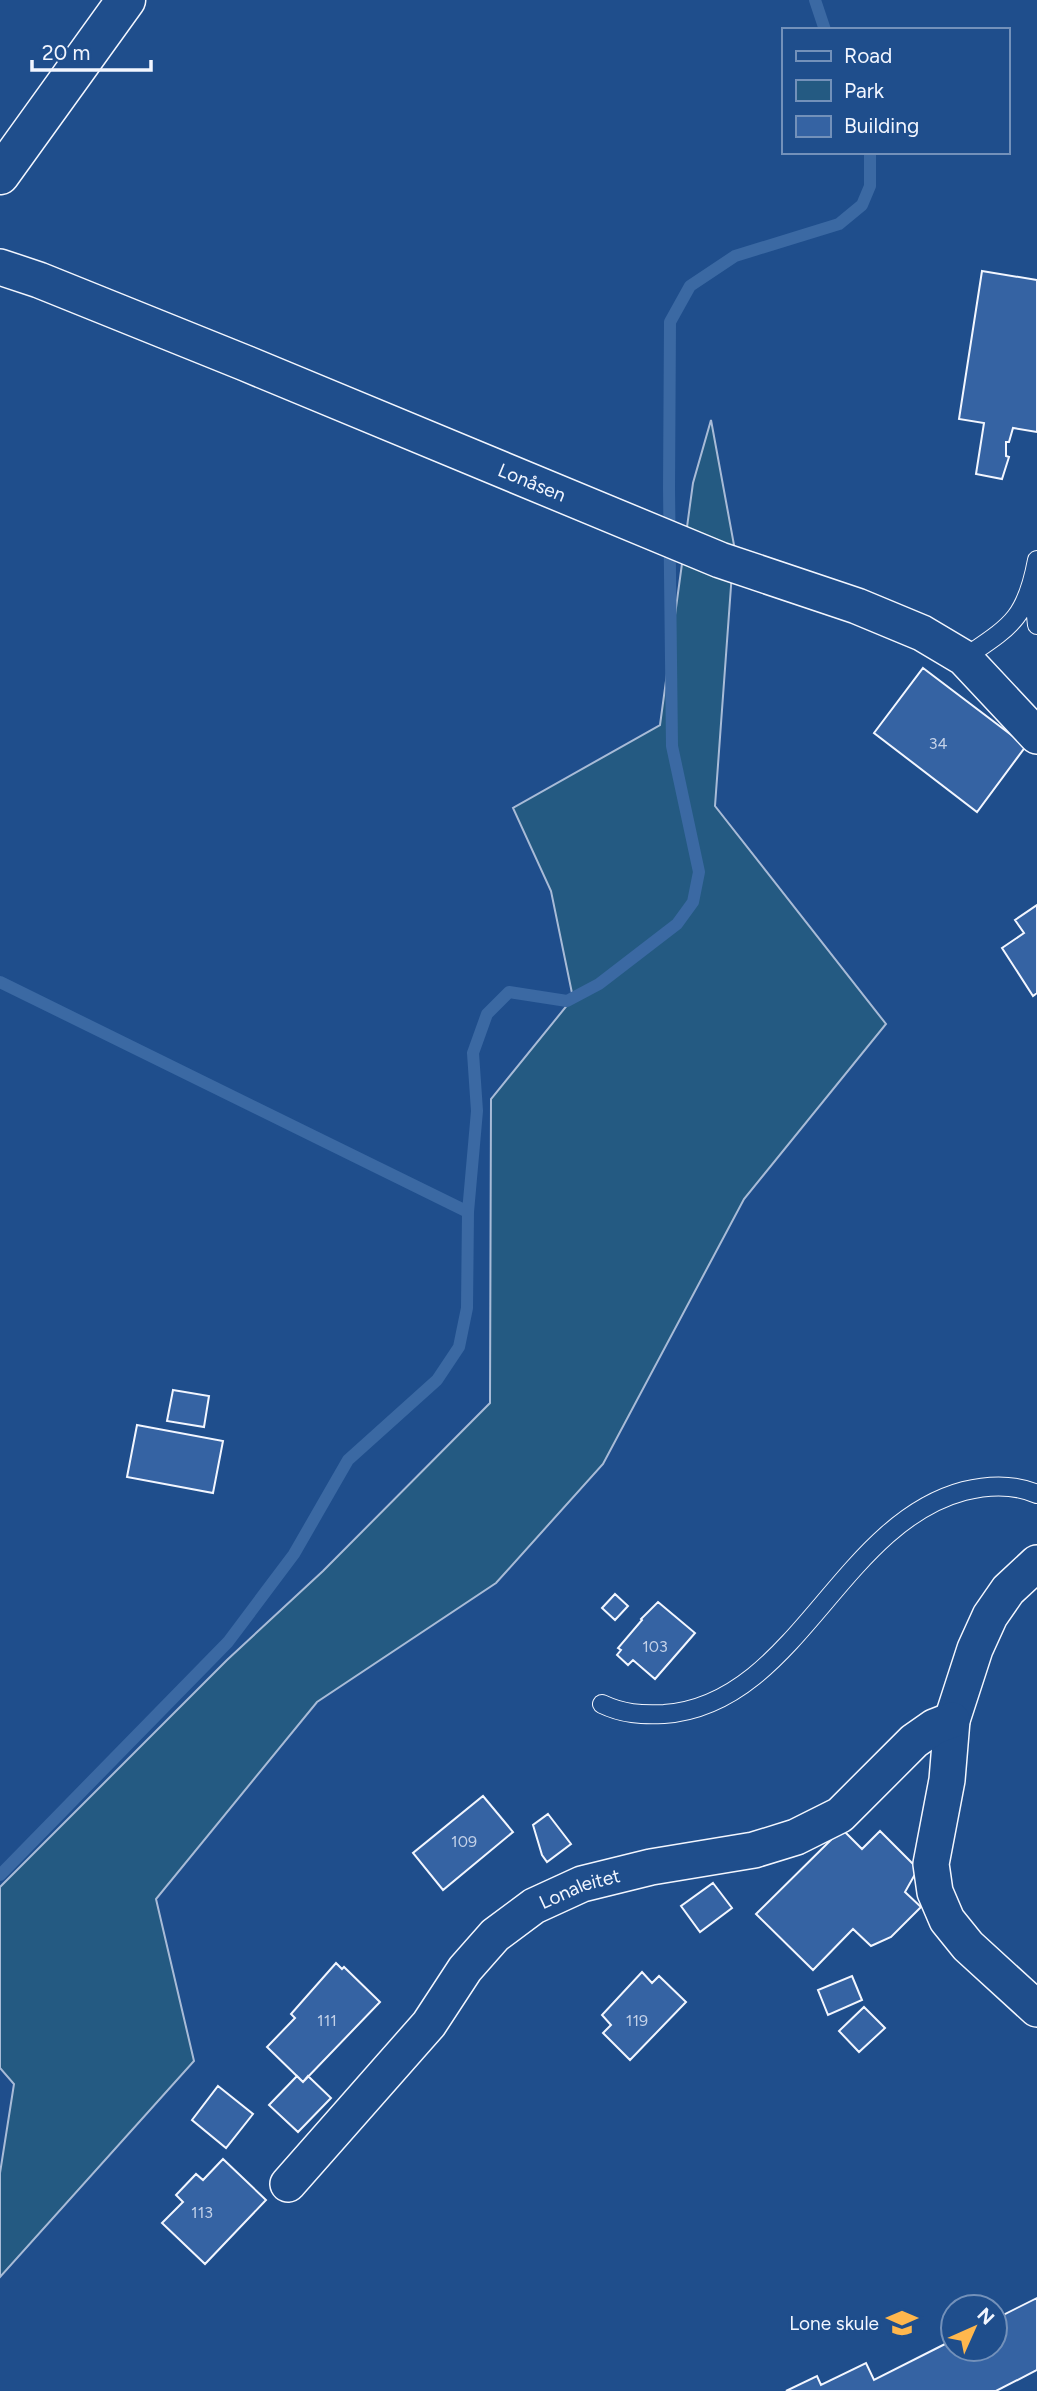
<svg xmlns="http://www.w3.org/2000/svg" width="1037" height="2391" font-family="Figtree,sans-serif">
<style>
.green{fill:#245a82;stroke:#a8bbd7;stroke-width:2}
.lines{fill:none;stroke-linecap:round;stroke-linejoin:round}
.stream{stroke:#3b69a3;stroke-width:12}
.building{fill:#3563a3;stroke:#f2f6ff;stroke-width:2}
.service-casing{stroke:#f2f6ff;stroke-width:20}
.minor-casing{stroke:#f2f6ff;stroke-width:38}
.secondary-casing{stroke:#f2f6ff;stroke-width:41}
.service{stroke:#1f4e8c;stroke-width:18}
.minor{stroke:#1f4e8c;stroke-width:35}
.secondary{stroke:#1f4e8c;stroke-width:38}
.labels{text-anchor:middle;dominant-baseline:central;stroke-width:5;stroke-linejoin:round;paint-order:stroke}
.number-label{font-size:16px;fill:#c3d1e8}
.street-label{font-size:19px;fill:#f2f6ff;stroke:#1f4e8c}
.poi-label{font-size:19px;fill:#f2f6ff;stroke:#1f4e8c;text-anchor:end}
</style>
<rect width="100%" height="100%" fill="#1f4e8c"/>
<path class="green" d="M711,420L734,545L715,806L886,1024L744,1199L603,1464L496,1583L317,1702L156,1899L194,2061L0,2277V2173L14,2084L0,2068V1887L227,1660L323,1571L490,1403L491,1099L573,998L551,891L513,808L660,725L693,483Z"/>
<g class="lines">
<path class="stream" d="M815,0L825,30
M0,982L468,1212L467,1308L459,1347L437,1380L348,1460L294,1554L228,1642L0,1875
M468,1212L477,1111L473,1053L487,1014L509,992L567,1001L599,984L677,924L693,902L699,872L672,746L669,488L670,322L690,286L735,256L839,224L862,205L870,186V152"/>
</g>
<path class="building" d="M982,271L1037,280V432L1013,428L1009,442H1006V456L1009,457L1002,479L976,474L984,423L959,419Z
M923,668L1026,746L977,812L874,733Z
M1037,905V993L1033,996L1002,948L1024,933L1015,920Z
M173,1390L209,1396L204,1427L167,1421Z
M137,1425L223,1441L213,1493L127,1477Z
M615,1594L628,1606L615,1620L602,1608Z
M658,1602L695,1633L655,1679L633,1660L628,1665L617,1655L621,1650L618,1648L642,1620L641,1619Z
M483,1796L513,1832L443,1890L413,1853Z
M548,1814L571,1844L547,1862L542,1855L533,1825Z
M842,1829L862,1849L880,1831L918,1869L905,1892L921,1907L891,1937L871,1946L853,1929L813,1970L756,1914Z
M713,1883L732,1908L700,1932L681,1906Z
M336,1963L342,1969L344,1967L380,2002L303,2082L267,2047L295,2018L291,2014Z
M642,1972L652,1983L659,1976L686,2002L630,2060L603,2033L611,2025L602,2015Z
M852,1976L862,2000L828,2015L818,1990Z
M864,2007L885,2028L859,2052L839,2031Z
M297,2076L303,2082L308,2076L331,2098L298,2132L269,2105Z
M218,2086L253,2114L226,2148L192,2120Z
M223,2159L266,2200L205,2264L162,2223L183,2202L176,2195L196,2174L203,2180Z
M1037,2298V2370L996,2391H786L817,2376L821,2385L866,2363L874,2380L953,2340V2349H995V2319Z"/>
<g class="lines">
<defs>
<path id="service" d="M1033,588L1037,625
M964,658C1011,626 1026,619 1037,560
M602,1704C623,1714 641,1715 664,1714C796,1705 839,1524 964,1491C988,1485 1014,1484 1037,1494"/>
<g id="minor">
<path id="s1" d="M0,267L39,280L245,363L720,560L857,606L922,633L964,658L1037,736"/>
<path d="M1037,1563L1008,1590L990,1616L975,1649L952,1720L947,1780L931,1864L935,1892L947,1920L968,1946L1037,2009"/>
<path id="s2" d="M288,2184L429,2024L465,1969L495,1935L534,1906L582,1884L651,1867L754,1850L796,1837L840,1815L914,1741L934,1727L952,1720"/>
</g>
<path id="secondary" d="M0,175L126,0"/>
</defs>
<use href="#service" class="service-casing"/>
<use href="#minor" class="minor-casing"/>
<use href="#secondary" class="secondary-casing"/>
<use href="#service" class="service"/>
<use href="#minor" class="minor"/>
<use href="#secondary" class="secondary"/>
</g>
<defs>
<symbol id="school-bare" viewBox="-9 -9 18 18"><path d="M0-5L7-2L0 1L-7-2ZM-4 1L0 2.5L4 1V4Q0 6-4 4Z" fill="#ffb74d" stroke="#1f4e8c" stroke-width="2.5" paint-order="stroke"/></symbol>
</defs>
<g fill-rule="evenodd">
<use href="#school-bare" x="880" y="2301" width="44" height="44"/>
</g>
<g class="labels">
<g class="number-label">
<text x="938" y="743">34</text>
<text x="655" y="1646">103</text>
<text x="464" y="1841">109</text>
<text x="327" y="2020">111</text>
<text x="637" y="2020">119</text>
<text x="202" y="2212">113</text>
</g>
<g class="street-label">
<text stroke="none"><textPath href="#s1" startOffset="574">Lonåsen</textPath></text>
<text stroke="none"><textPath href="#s2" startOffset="422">Lonaleitet</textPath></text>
</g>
<g class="poi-label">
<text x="879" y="2323">Lone skule</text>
</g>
</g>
<rect x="782" y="28" width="228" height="126" fill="#1f4e8c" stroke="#7391ba" stroke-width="2"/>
<rect x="796" y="51" width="35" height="10" fill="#1f4e8c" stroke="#7391ba" stroke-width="2"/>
<text x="844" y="63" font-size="21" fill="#f2f6ff">Road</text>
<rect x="796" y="80" width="35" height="21" fill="#245a82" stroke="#7391ba" stroke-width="2"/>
<text x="844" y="98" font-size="21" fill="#f2f6ff">Park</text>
<rect x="796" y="116" width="35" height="21" fill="#3563a3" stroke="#7391ba" stroke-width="2"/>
<text x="844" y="133" font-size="21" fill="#f2f6ff">Building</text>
<g transform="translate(974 2328) rotate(45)"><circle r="33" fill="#1f4e8c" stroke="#7391ba" stroke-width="2"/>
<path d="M0-5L12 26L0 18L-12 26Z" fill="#ffb74d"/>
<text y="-10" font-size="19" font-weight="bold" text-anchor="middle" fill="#f2f6ff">N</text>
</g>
<path d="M32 60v10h119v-10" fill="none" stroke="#f2f6ff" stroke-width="3.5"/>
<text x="42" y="60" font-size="21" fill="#f2f6ff" stroke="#1f4e8c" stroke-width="5" paint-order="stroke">20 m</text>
</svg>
